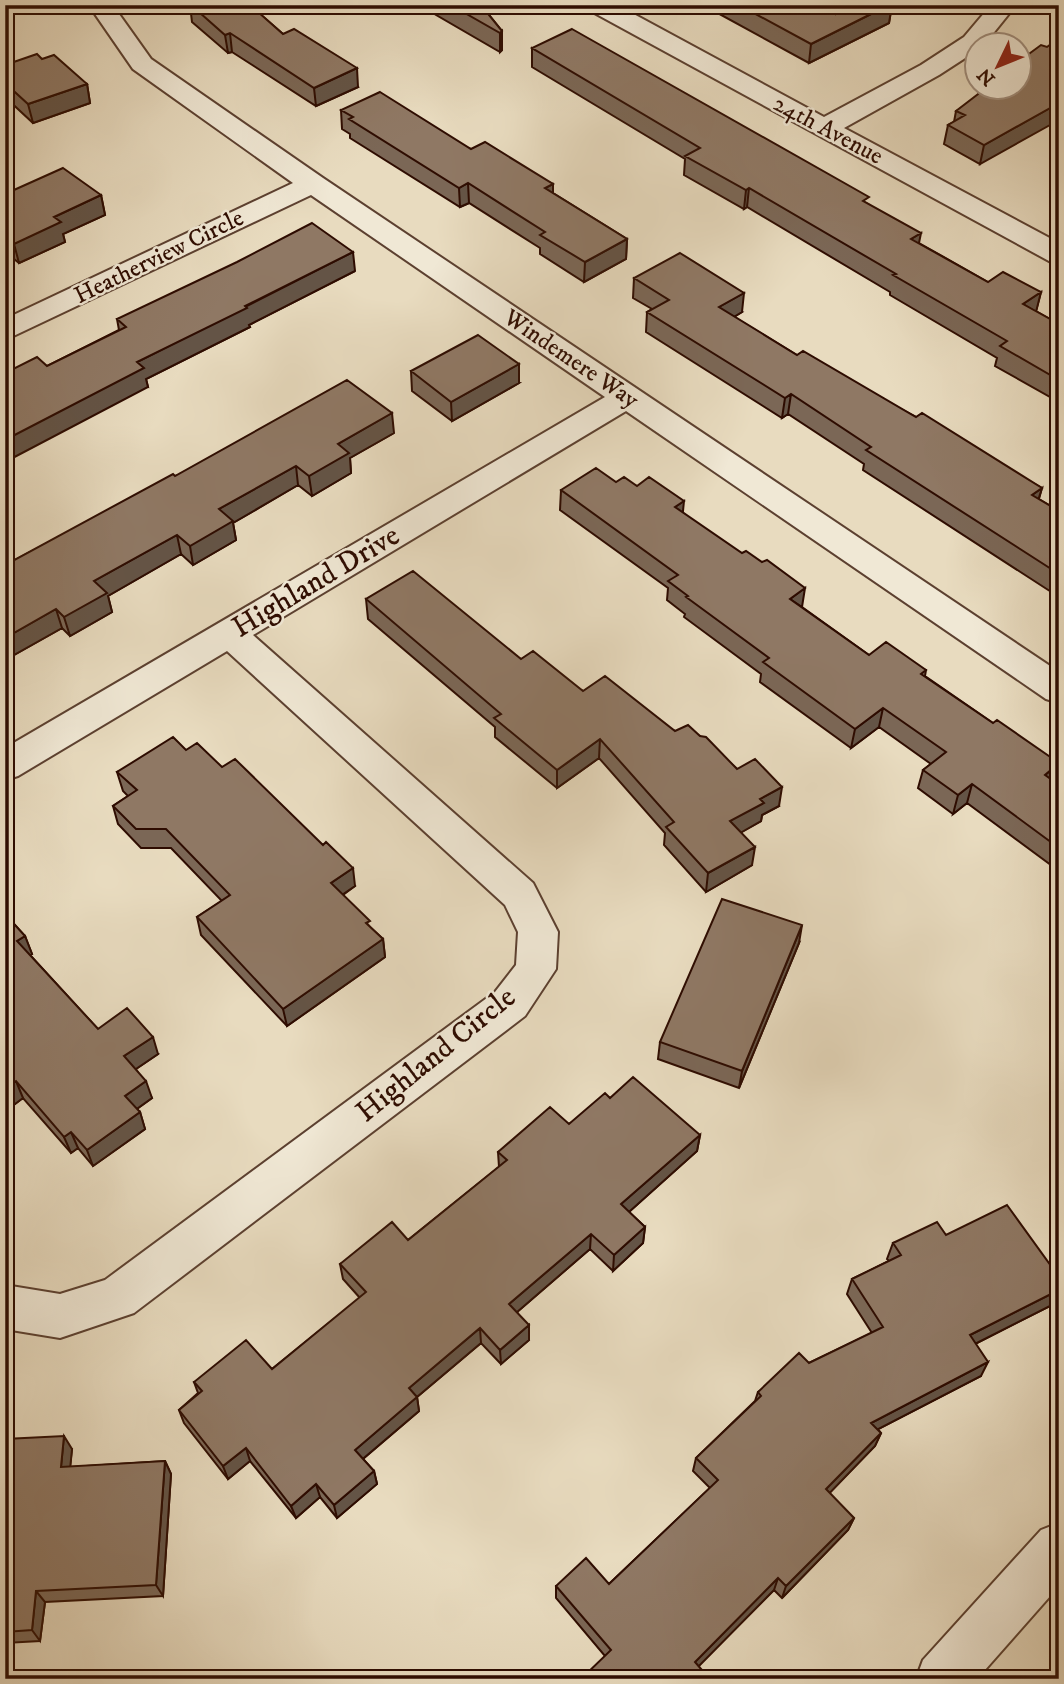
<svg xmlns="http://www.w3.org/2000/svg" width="1064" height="1684" font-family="'IM FELL DW Pica',serif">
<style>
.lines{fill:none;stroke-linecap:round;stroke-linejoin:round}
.minor-casing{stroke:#5c4030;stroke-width:4}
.minor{fill:#f0e8d5;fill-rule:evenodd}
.wall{fill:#7b6756;stroke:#2e0c01;stroke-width:2}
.shaded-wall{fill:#645446;stroke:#2e0c01;stroke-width:2}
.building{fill:#8f7864;stroke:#2e0c01;stroke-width:2}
.labels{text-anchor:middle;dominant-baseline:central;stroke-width:5;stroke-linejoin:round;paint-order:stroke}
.far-street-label{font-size:24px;fill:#2e0c01;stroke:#f0e8d5}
.street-label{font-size:30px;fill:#2e0c01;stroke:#f0e8d5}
</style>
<rect width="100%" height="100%" fill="#e8dbbf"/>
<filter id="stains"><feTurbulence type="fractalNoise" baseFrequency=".00286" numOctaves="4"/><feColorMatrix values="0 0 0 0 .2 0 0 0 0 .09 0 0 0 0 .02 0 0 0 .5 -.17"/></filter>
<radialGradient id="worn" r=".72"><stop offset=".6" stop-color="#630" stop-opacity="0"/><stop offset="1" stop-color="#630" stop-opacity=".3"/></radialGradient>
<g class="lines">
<defs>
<path id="minor" d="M93,5H117L119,14L151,59L323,178L1059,672V703L1046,699L626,411L253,635L533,883L558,932L556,969L525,1016L134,1313L60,1338L5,1329V1285L60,1294L105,1280L495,992L516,965L518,932L505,905L227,651L18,776L5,780V748L605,397L311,195L5,340V319L293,183L133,69L95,14Z
M586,5H617L824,117L921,65L964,37L991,5H1016L983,46H976V51L939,75L844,128L1059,243V264L1049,261L589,10Z
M1059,1523V1586L977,1679H916L923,1660L1041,1530Z"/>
</defs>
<use href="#minor" class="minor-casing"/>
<use href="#minor" class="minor"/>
</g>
<path class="wall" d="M190,5H250L283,34L358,87L316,106L232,52L228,53L192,22Z
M419,5H481L502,31V50L500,52Z
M703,5H819L835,14L837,5H892L889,23L809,63Z
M532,48L868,204L919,243L988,282L1041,292L1036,311L1059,324V402L995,366L997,358L890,295V292L747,207L744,209L684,175L685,159L532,67Z
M42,59L87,84L90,103L33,123L5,97V65Z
M1018,88L980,164L944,144L948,125L954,122L956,111Z
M341,110L471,149L553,184V193L627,239L626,259L584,282L540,254V248L469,203L460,207L350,138V134L342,129Z
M5,194L101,195L105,215L63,234L65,242L19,263L8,254L5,255Z
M355,271L249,325L250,327L146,379L148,387L47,366L119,330L117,319Z
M634,278L742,312L734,317L797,355L916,417L1042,488L1039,499L1059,511V597L863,470L864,464L788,414L782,418L646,332L647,312L652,309L633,298Z
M411,371L519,383L452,421L412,391Z
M394,433L350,458L351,473L312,496L298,485L233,523L236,540L193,565L181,554L108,596L112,612L70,636L62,628L5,660V565L175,476Z
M616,482L637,486L683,513L802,607L869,655L926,670L925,676L993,723L1059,763L1053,781L1059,785V871L967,803L953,814L918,788L923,770L931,764L879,727L851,748L760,682L761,674L684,617L685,614L667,600L668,588L560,510L561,490Z
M366,599L521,659L583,691L675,731L700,736L779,806L762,815L761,821L741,832L752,865L706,892L664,845L665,833L599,758L557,788L495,737V727L368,619Z
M186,750L355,886L343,895L370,927L383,939L385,957L287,1026L201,935L197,917L222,901L171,848H141L118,824L113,806L128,796L123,791L117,772Z
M5,914L25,936L32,954L30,955L98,1029L158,1054L136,1069L152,1098L137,1109L140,1112L145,1129L93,1166L78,1148L71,1153L23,1098L7,1110L5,1108Z
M799,943L739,1088L658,1059L660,1042Z
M610,1098L700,1135L697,1151L629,1212L645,1227L643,1243L613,1271L590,1249L517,1312L529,1340L501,1364L481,1343L417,1397L419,1411L363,1459L374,1471L377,1484L337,1518L320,1497L296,1518L250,1461L228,1479L184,1423L179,1410L198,1393L194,1382L272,1369L360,1298L343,1279L340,1264L408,1240L499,1167L498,1152L569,1124Z
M946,1235L1058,1302L975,1344L981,1376L878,1429L881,1433L875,1446L829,1493L854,1518L848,1530L782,1598L774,1590L698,1666L605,1656L556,1598V1586L609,1584L710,1488L693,1471L696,1458L755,1401L758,1392L809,1363L872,1333L847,1294L852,1279L889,1261L887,1259L893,1243Z
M5,1439L72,1449L70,1467L165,1461L171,1474L163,1596L45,1602L40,1641L5,1643Z"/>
<path class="shaded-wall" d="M889,5H892L889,23L809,63L811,44Z
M502,31V50L500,52V33Z
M230,33L232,52L228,53L225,35Z
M357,68L358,87L316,106L314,88Z
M87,84L90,103L33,123L28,104Z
M1059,103V120L980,164L984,145Z
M468,183L469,203L460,207L459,188Z
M553,184V204L545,188Z
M749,188L747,207L744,209L746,190Z
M101,195L105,215L63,234L65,242L19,263L14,244L54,217Z
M921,233L917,253L911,239Z
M627,239L626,259L584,282L585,262Z
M353,252L355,271L249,325L250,327L146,379L148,387L5,462V440L137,362Z
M1041,292L1036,312L1023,304Z
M744,293L742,312L717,327L719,307Z
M519,364V383L452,421L451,402Z
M791,394L788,414L782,418L785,398Z
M392,413L394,433L350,458L351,473L312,496L309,476L338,444Z
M296,466L298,485L233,523L236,540L193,565L190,546L219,509Z
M1042,488L1036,507L1032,495Z
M684,501L682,521L675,507Z
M177,535L181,554L108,596L112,612L70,636L64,617L94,581Z
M805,588L802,607L790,599Z
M56,609L62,628L5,660V638Z
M883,708L879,727L851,748L855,729Z
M600,739L599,758L557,788V770Z
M1059,764L1053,782L1045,775Z
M972,784L967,803L953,814L958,795Z
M782,787L779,806L762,815L761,821L728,840L730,821L760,799Z
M755,847L752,865L706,892L708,873Z
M353,868L355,886L333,901L331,883Z
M802,925L799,943L739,1088L742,1071Z
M25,936L32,954L24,959L17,941Z
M383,939L385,957L287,1026L283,1009Z
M153,1037L158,1054L130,1073L124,1056Z
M16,1081L23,1098L7,1110L5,1107V1089Z
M146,1081L152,1098L131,1113L125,1096Z
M140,1112L145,1129L93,1166L87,1150Z
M71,1132L78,1148L71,1153L64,1137Z
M700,1135L697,1151L620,1220L621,1204Z
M645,1227L643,1243L613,1271L614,1255Z
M591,1234L590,1249L509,1319V1304Z
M1059,1290V1299L1058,1302L963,1350L970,1335Z
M529,1325V1340L501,1364L500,1350Z
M480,1328L481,1343L411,1402L409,1388Z
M988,1362L981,1376L865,1436L871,1423Z
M417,1397L419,1411L358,1463L355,1450Z
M881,1433L875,1446L821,1502L826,1489Z
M64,1436L72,1449L69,1480L61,1467Z
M246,1448L250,1461L228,1479L223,1466Z
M165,1461L171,1474L163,1596L156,1585Z
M374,1471L377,1484L337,1518L334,1505Z
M316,1484L320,1497L296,1518L291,1506Z
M854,1518L848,1530L782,1598L786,1586Z
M778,1578L774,1590L692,1673L695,1662Z
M36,1591L45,1602L40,1641L32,1630Z"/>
<path class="building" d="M191,5H250L283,34L294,29L357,68L314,88L230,33L225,35Z
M451,5H481L502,31L500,33Z
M739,5H819L835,14L837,5H889L811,44Z
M572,29L869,197L863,201L921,233L911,239L988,282L1003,272L1041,292L1023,304L1059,324V380L1000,346L1007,341L893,275L896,274L749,188L746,190L685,156L700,148L532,48Z
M1059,38V103L984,145L948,125L965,115L956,111L986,88H1018V62L1041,45L1047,47Z
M37,54L42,59L54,55L87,84L28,104L5,83V65Z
M380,92L471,149L485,142L553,184L545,188L627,239L585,262L540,235L545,232L468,183L459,188L349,119L353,117L341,110Z
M63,168L101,195L54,217L61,222L14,244L5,237V194Z
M312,223L353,252L245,306L247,308L137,362L144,368L5,440V373L37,357L47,366L126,327L117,319L237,262Z
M680,253L744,293L719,307L797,355L803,351L916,417L922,413L1042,488L1032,495L1059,511V574L866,450L871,447L791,394L785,398L647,312L669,300L634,278Z
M478,335L519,364L451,402L411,371Z
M347,380L392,413L338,444L349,453L309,476L296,466L219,509L233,521L190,546L177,535L94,581L107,593L64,617L56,609L5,638V565L173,474L175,476Z
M596,468L616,482L624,477L637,486L649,477L684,501L675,507L742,553L746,551L762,562L767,560L805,588L790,599L869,655L886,642L926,670L921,674L993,723L997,720L1059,763L1045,775L1059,785V848L972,784L958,795L923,770L946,752L883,708L855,729L763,662L769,658L686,597L688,596L668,581L678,575L561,490Z
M413,571L521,659L533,651L583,691L605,676L675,731L688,725L700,736L706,737L737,769L755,759L782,787L760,799L764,803L730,821L755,847L708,873L666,827L674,822L600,739L557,770L494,718L501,714L366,599Z
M173,737L186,750L197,743L222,767L235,759L323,845L326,842L353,868L331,883L370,921L366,923L383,939L283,1009L197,917L230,895L166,829H136L113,806L137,790L117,772Z
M722,899L802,925L742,1071L660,1042Z
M5,914L25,936L17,941L98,1029L127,1008L153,1037L124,1056L146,1081L125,1096L140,1112L87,1150L71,1132L64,1137L16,1081L5,1089Z
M633,1077L700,1135L621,1204L645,1227L614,1255L591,1234L509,1304L529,1325L500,1350L480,1328L409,1388L417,1397L355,1450L374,1471L334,1505L316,1484L291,1506L246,1448L223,1466L179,1410L202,1391L194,1382L246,1340L272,1369L366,1292L340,1264L392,1222L408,1240L507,1160L498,1152L550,1107L569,1124L605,1093L610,1098Z
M1007,1205L1059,1277V1290L970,1335L988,1362L871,1423L881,1433L826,1489L854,1518L786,1586L778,1578L695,1662L708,1677L706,1679H581L611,1650L556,1586L586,1558L609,1584L718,1480L696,1458L761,1396L758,1392L799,1353L809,1363L883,1327L852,1279L901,1255L893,1243L937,1222L946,1235Z
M64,1436L61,1467L165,1461L156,1585L36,1591L32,1630L5,1632V1439Z"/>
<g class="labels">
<g class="far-street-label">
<text transform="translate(828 130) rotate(28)">24th Avenue</text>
<text transform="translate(159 257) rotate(-26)">Heatherview Circle</text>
<text transform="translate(571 359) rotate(34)">Windemere Way</text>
</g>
<g class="street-label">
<text transform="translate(316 582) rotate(-31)">Highland Drive</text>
<text transform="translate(436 1055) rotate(-39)">Highland Circle</text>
</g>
</g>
<rect width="1064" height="1684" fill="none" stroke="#e8dbbf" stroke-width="28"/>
<rect x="7" y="7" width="1050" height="1670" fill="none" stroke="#2e0c01" stroke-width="3.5"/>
<rect x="14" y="14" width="1036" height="1656" fill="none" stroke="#2e0c01" stroke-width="2"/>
<g transform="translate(998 66) rotate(227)"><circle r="33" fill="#f0e8d5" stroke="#a29080" stroke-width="2"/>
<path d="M0-5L12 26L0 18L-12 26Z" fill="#8f2418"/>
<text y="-10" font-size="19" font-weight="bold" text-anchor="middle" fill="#2e0c01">N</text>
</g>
<rect width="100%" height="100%" filter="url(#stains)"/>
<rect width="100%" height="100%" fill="url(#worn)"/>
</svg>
